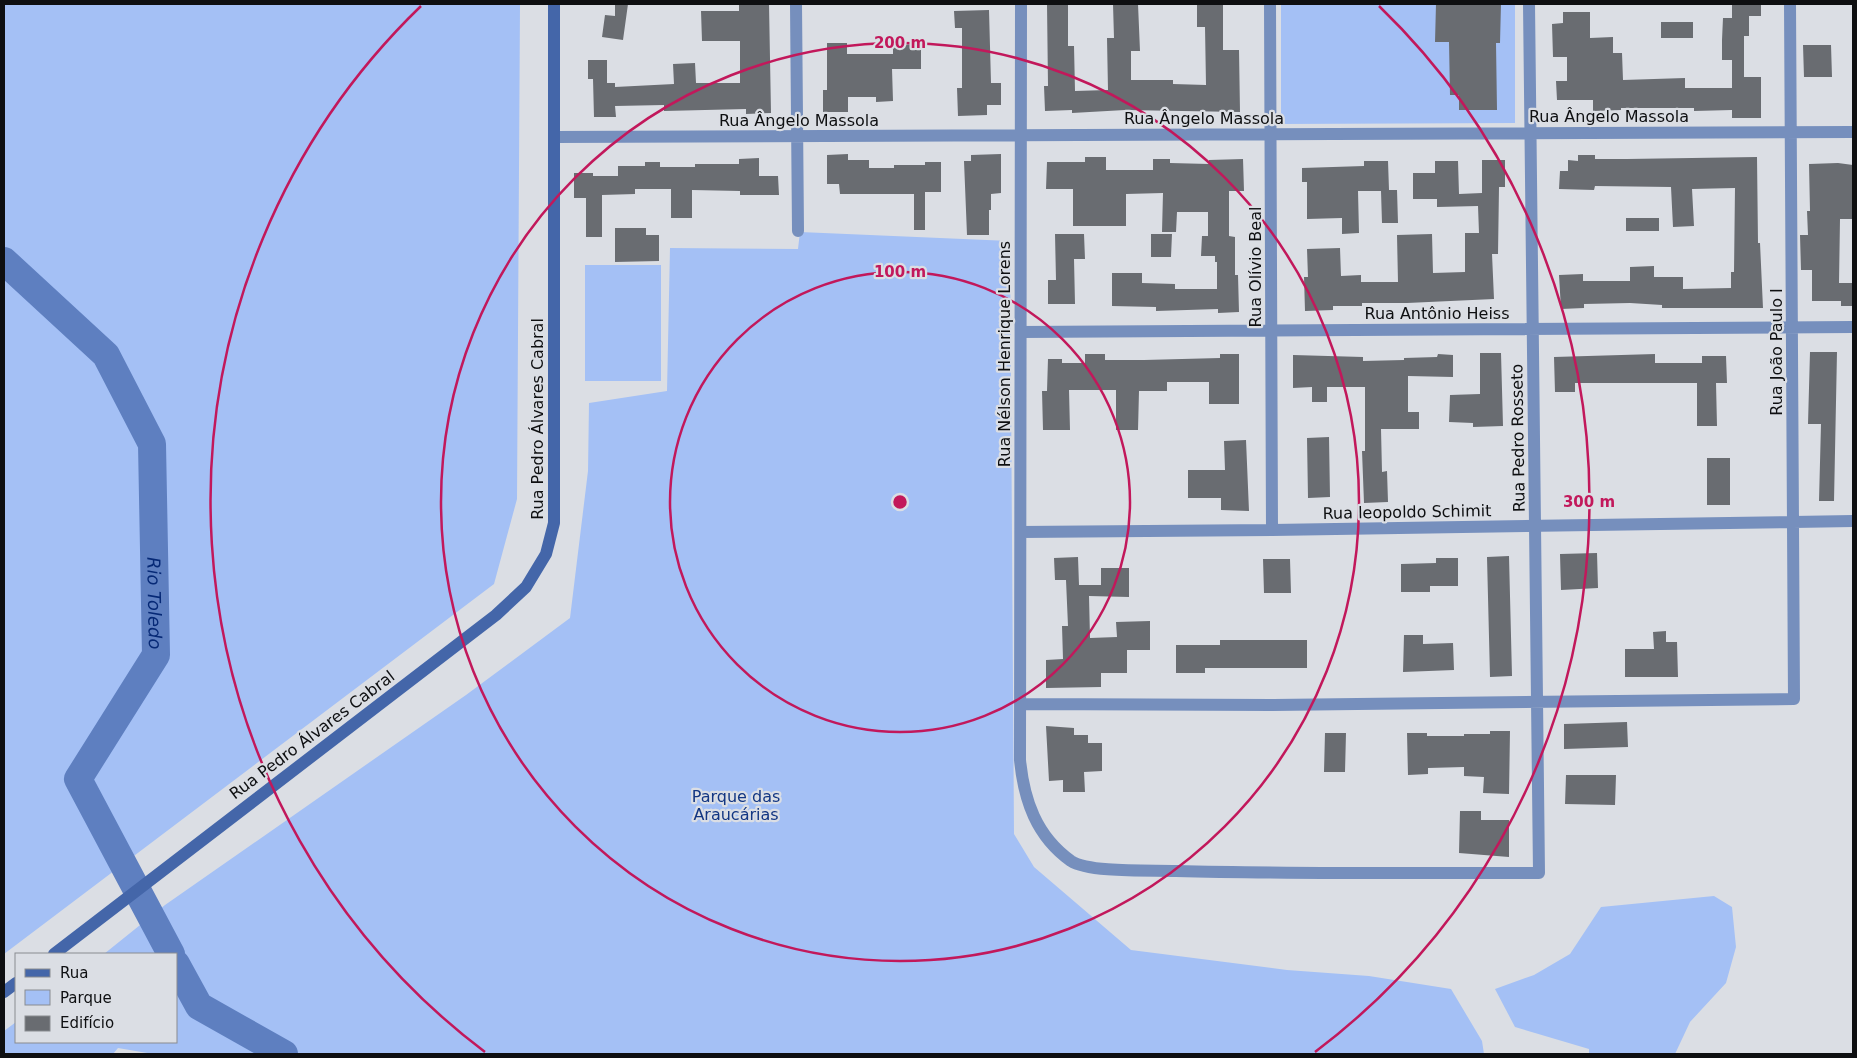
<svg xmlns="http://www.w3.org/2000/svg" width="1857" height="1058" font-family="'DejaVu Sans',sans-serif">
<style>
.green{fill:#a4c0f5}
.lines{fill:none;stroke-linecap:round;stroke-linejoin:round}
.river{stroke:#5e7fc0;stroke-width:28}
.building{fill:#696c71}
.street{stroke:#768fbd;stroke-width:12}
.secondary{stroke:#4466a9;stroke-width:12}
.ring{fill:none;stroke:#c2185b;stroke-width:2.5}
.labels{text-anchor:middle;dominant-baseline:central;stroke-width:4.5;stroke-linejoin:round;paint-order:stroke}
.street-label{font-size:16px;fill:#0e0f11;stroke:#dbdee4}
.park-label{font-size:16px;fill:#123683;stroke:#dbdee4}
.water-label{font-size:18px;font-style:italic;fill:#062976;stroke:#dbdee4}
.centre{fill:#c2185b;stroke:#dbdee4;stroke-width:2.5}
.ring-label{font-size:15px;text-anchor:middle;font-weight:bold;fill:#c2185b;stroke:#dbdee4;stroke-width:4.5;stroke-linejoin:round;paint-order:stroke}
</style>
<rect width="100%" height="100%" fill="#dbdee4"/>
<path class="green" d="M4,4H520L517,499L494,584L4,954Z
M1281,4H1515V123L1281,124Z
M800,232L1010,241L1014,834L1034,867L1131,950L1287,970L1369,976L1451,989L1482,1041L1484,1054H153L118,1048L113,1054H4V1031L16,1022V1042H176V954H104L165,905L466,695L570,618L588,471L589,403L667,391L670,248L798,249Z
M585,265H661V381H585Z
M1714,896L1732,907L1736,947L1726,983L1690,1022L1675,1054H1589V1049L1515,1027L1495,989L1534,975L1570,954L1601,907Z"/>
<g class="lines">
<g class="river">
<path id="s1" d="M4,261L106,355L152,444L156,655L78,779L171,954"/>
<path d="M176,964L199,1006L284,1054"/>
</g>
</g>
<path class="building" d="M615,4H628L623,40L602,37L605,15L615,16Z
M739,4H769L771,113L746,114V109L664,111V105L615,106L616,117H594L593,79H588V60H607V83H615V87L674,84L673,64L695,63L696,83H740V41H702L701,11H739Z
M1047,4H1068V46H1074L1075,91L1108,90L1107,38H1114L1113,4H1138L1140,51H1131V80H1173V84L1206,85L1205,27H1197V4H1223V50H1239L1240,112L1125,110L1072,113V110L1045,111L1044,86H1048Z
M1436,4H1501L1500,43H1496L1497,110H1459V95H1450L1449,42H1435Z
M1732,4H1761V16H1749V36H1744V77H1761V118H1732V110L1694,111V108H1621V110L1593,111V100H1557L1556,81H1567V57H1553L1552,24L1563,23V12H1590V38L1613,37V53H1622L1623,80L1685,78V88H1732V60H1722V40L1723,18H1732Z
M989,10L991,83H1001V105H987V115L958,116L957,88H962V28H955L954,11Z
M1661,22H1693V38H1661Z
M827,43H847V54H893V45L921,44V69H892L893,101L876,102V97H848V112H823V90H827Z
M1803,45H1831L1832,77H1804Z
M848,154V160H869V168H894V165H925V162H941V192H925V230H914V194H840L839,184H827V155Z
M1001,154V193L991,194V210H989V235H967L964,161H971V155Z
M1578,155H1595V159H1627L1757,157L1758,243H1760L1763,308H1662V305L1630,303L1584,304V308L1561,309L1559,275L1583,274V281H1630V267L1654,266V277H1683V289L1731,288V272H1734L1735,188L1692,189L1694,226L1673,227L1671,187L1595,186L1594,190L1559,189L1560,171H1568V160L1578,161Z
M1085,157H1106V170H1153V159H1170V163L1209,164V160L1243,159L1244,191H1229V236L1235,237V275H1238L1239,312L1218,313V309L1156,311V307L1112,306V273H1142V283L1175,284V289H1217V262H1215V256H1201L1202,236H1208V212H1177L1176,232H1162L1163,193L1126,194V226H1073V189H1046L1047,162H1085Z
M759,158V176H778L779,195H740V191L692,190V218H671V189H635V194L602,195V237H586V198H574V173H593V176H618V166H645V162H660V167H695V164H739V159Z
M1482,160H1505V187H1499L1498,254H1492L1494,299L1407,303H1362V306H1333V310L1305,311L1304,277H1308L1307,249L1340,248L1341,276L1361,275V282H1398L1397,235L1432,234L1433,273L1465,272V233H1479L1478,206L1437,207V199H1413V173H1435V161H1458L1459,194L1482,193Z
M1364,161H1388L1389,190H1397L1398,223H1382L1381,191H1358L1359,233L1342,234V218L1307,219V182H1302V168L1364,166Z
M1838,163L1853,165V219H1840L1839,283H1853V306H1841V301H1812V270H1801L1800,235H1808L1807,211H1810L1809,164Z
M1626,218H1659V231H1626Z
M615,228H646V235H659V261L615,262Z
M1055,234H1084L1085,259H1074L1075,304H1048V280H1056Z
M1151,234H1172L1171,257H1151Z
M1810,352H1837L1834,501H1819L1821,424H1808Z
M1480,353H1501L1503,426L1473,427V423L1449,422L1450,395L1480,394Z
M1085,354H1105V360H1144L1220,358V354H1239V404H1209V382H1167V391H1139L1138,430H1116V390H1069L1070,430H1043L1042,391H1047L1048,359H1062V363H1085Z
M1438,354L1453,355V377L1408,376V412H1419V429H1381L1382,472L1387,471L1388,502L1364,503L1362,451H1365V387H1327V402H1312V387L1293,388V355L1363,357V361L1404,360V358L1437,357Z
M1655,354V363H1702V356H1726L1727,383H1716L1717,426H1697V383H1575V392H1555L1554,357Z
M1329,437L1330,497L1308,498L1307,438Z
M1246,440L1249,511L1221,510V498H1188V470H1225L1224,441Z
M1707,458H1730V505H1707Z
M1597,553L1598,588L1561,590L1560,554Z
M1509,556L1512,676L1490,677L1487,557Z
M1078,557L1079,585H1101V568H1129V597L1089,596L1090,638L1117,637L1116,622L1150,621V650H1127V673H1101V687L1046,688V660L1063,659L1062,626H1068L1066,580H1055L1054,558Z
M1436,558H1458V586H1430V592H1401V564L1436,563Z
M1263,559H1290L1291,593H1264Z
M1666,631V642H1677L1678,677H1625V649H1654L1653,632Z
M1404,635H1423V644L1453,643L1454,670L1403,672Z
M1220,640H1307V668H1205V673H1176V645H1220Z
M1627,722L1628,747L1564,749V724Z
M1046,726L1074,728V735H1088V743H1102V771L1084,772L1085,792H1063V780L1049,781Z
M1490,731H1510L1509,794L1483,793L1484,777L1464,776V767L1428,768V774L1408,775L1407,733H1427V736H1464V734H1490Z
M1325,733H1346L1345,772H1324Z
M1566,775H1616L1615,805L1565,804Z
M1460,811H1481V820H1509V857L1459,853Z"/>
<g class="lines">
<path class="street" d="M796,4L798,231
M1021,4L1020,760C1024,800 1036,836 1071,861C1089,873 1152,870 1176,871C1297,874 1418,873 1539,873L1529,4
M1270,4L1272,530
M554,137L1853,132
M1021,332L1853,327
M1021,532L1272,530L1853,521
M1021,704L1273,705L1794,699L1790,4"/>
<path class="secondary" d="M54,954L496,615L526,587L546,554L554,523V4
M4,992L16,983"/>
</g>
<g class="ring">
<circle cx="900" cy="502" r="230"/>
<circle cx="900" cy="502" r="459"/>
<path d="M485 1052A689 689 0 0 1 421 6M1379 6A689 689 0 0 1 1315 1052"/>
</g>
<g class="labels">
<g class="street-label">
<text x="1609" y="116">Rua Ângelo Massola</text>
<text x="1204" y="118">Rua Ângelo Massola</text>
<text x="799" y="120">Rua Ângelo Massola</text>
<text transform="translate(1255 267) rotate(-90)">Rua Olívio Beal</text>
<text x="1437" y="313">Rua Antônio Heiss</text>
<text transform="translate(1776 352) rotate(-90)">Rua João Paulo I</text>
<text transform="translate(1004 354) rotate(-90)">Rua Nélson Henrique Lorens</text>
<text transform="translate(537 419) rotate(-90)">Rua Pedro Álvares Cabral</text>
<text transform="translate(1518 438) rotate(-91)">Rua Pedro Rosseto</text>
<text transform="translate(1407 512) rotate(-1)">Rua leopoldo Schimit</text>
<text transform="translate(312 735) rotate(-37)">Rua Pedro Álvares Cabral</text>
</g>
<g class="park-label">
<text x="736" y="796">Parque das<tspan x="736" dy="18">Araucárias</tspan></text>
</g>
<g class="water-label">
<text stroke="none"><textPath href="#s1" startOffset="398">Rio Toledo</textPath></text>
</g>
</g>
<circle cx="900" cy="502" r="8" class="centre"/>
<g class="ring-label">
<text x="900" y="48">200 m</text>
<text x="900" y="277">100 m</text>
<text x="1589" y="507">300 m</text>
</g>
<rect width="1857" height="1058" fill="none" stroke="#0e0f11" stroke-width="10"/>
<rect x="15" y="953" width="162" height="90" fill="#dbdee4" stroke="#898b90"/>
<rect x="25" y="969" width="25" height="8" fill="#4466a9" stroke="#898b90"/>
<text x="60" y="978" font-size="15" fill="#0e0f11">Rua</text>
<rect x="25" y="990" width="25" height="15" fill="#a4c0f5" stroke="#898b90"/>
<text x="60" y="1003" font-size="15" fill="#0e0f11">Parque</text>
<rect x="25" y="1016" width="25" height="15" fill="#696c71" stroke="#898b90"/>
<text x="60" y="1028" font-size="15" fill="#0e0f11">Edifício</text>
</svg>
